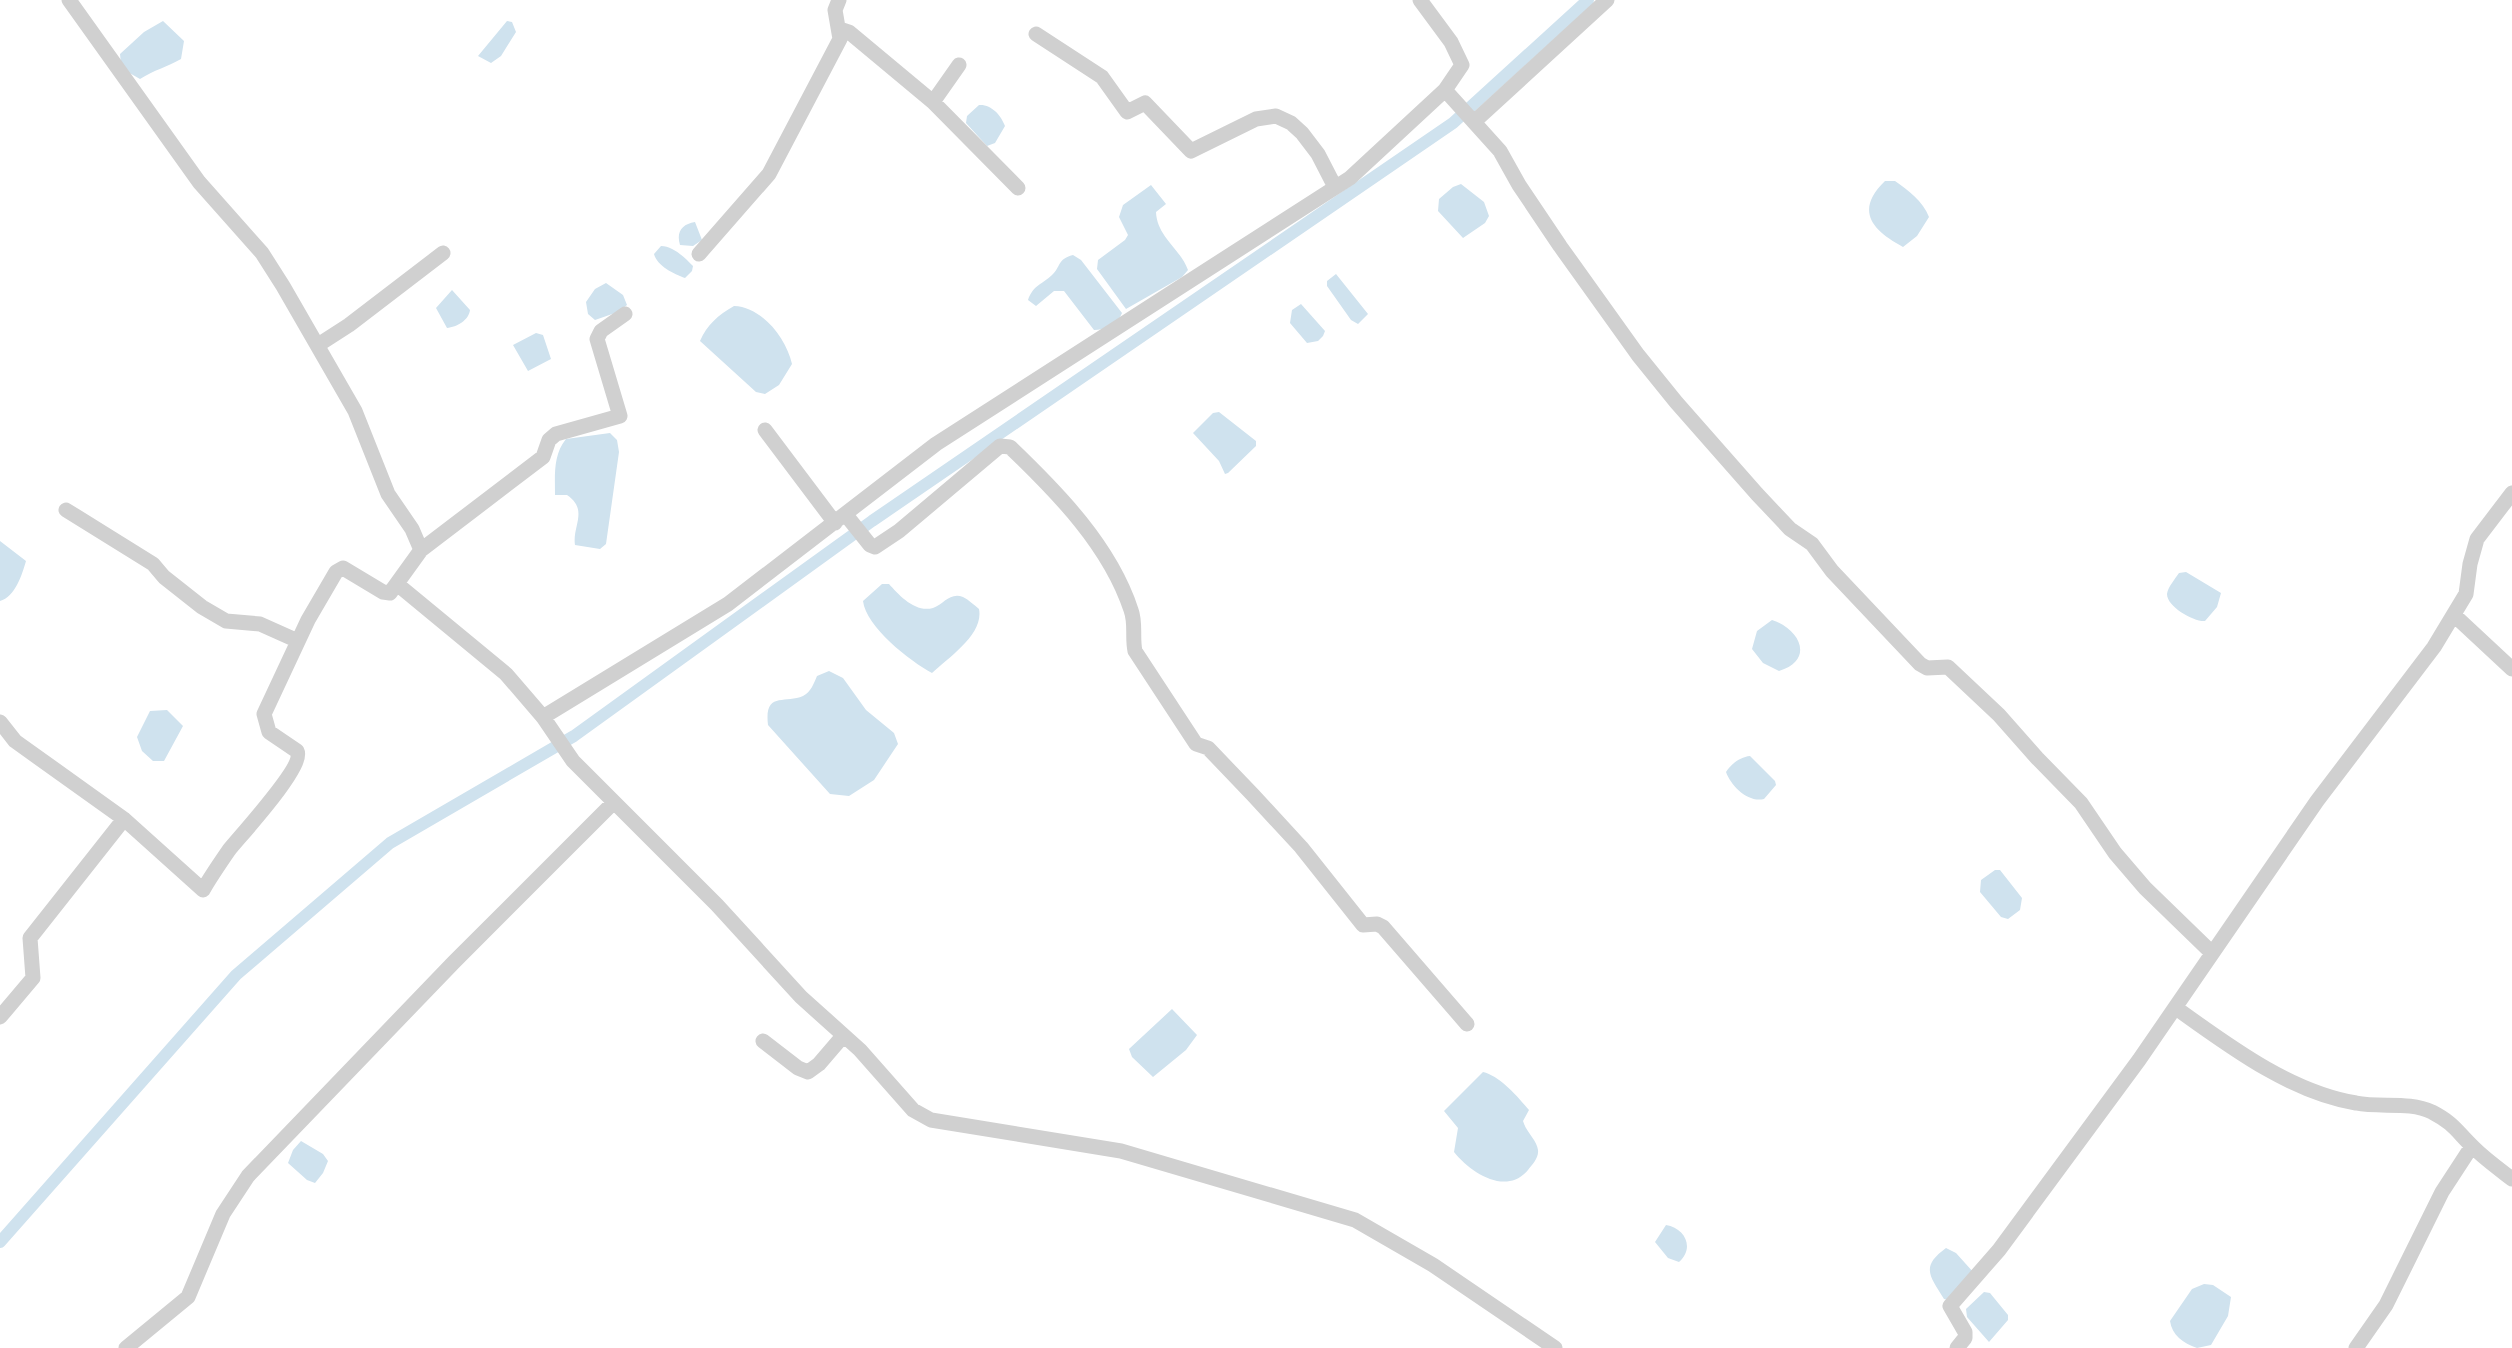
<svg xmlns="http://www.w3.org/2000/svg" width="2512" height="1348" font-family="'Public Sans',sans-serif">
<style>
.water{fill:#cfe2ee}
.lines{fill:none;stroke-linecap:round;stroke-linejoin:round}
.canal{stroke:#cfe2ee;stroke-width:12}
.minor{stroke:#d0d0d0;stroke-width:15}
</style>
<rect width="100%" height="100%" fill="#fff"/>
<path class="water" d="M163,21L184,41L181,59C167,67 154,70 140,79L126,71L121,64L120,54L144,32Z
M507,21L512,22L516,32L501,56L491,63L478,56Z
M979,105C991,104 1001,115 1005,126L995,143L987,146L966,123L967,116Z
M1885,181H1895C1908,190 1923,201 1929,217L1917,236L1903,247C1871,230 1855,210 1885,181Z
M1461,184L1484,202L1489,216L1485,223L1463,238L1438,211L1439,199L1453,187Z
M1151,185L1166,204L1156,212C1157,237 1180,248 1188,270L1182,277L1126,309L1097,269L1098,260L1125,240L1128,235L1119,217L1123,205Z
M695,222L702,240L693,246L680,245C676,232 682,224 695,222Z
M661,246C673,246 684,257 693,266L692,271L685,278C674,274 657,266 654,254Z
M1073,255L1081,260L1122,313C1118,324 1104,330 1094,330L1064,291H1054L1036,306L1028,300C1033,285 1043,284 1052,275C1061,267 1057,259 1073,255Z
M1336,274L1368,314L1358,324L1351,320L1327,286V281Z
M606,283L623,295L627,305L618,312L595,320L588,314L586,302L595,289Z
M452,290L470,310C469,320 457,327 447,328L436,308Z
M1301,304L1325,331L1323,336L1318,341L1307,343L1290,323L1292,310Z
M734,306C762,307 786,338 792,364L779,385L765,394L756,392L700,341C707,325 718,315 734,306Z
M536,333L543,335L551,359L528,371L513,345Z
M1219,412L1256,441V446L1228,473L1225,474L1219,461L1193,433L1213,413Z
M610,433L617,440L619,452L606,544L600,549L575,545C572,526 589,510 567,495H555C555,475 553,455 566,439Z
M0,541L26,561C22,575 15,597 0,601Z
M2186,572L2221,593L2217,607L2205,621C2194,622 2167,607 2167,594C2168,587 2175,579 2179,573Z
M882,584H889C899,595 915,613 933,608C944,604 950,592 963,597C969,600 974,605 979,609C984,634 949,657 932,673C910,661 866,627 863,601Z
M1772,620C1800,629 1815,660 1779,671L1763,663L1752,649L1757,631Z
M829,671L843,678L866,710L894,733L898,744L874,780L849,796L830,794L768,725C764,691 785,704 803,696C811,692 814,683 817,676Z
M167,710L183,726L164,761H153L142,751L137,737L150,711Z
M1750,756L1775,781L1776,785L1764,799C1748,803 1731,786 1726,772C1731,764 1740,757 1750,756Z
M1995,870H2000L2022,898L2020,910L2008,919L2001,917L1980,892L1981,880Z
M1172,1009L1197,1035L1186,1050L1153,1077L1132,1057L1129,1049Z
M1483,1072C1500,1076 1518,1097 1529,1110L1523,1121C1526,1132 1537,1140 1538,1150C1539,1158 1532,1165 1528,1170C1506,1196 1471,1173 1454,1152L1458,1128L1444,1111Z
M301,1141L323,1154L328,1161L323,1173L315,1183L307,1180L288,1163L293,1150Z
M1666,1225C1685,1228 1695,1248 1679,1262L1668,1258L1655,1242Z
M1946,1248L1956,1253L1974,1273L1950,1300L1944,1299C1930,1276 1920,1267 1946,1248Z
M2204,1284L2213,1285L2231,1297L2228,1316L2211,1345L2197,1348C2183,1343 2172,1335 2170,1321L2192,1289Z
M1984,1292L1990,1293L2008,1315V1320L1989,1342L1967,1317L1966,1309Z"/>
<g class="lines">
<path class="canal" d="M0,1242L236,975L390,843L574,736L872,521L1453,123L1588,0"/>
<path class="minor" d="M840,29L849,32L933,102L959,65
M1036,34L1102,77L1127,112L1145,103L1191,151L1256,119L1276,116L1291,123L1302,133L1318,154L1335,187
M1445,90L1500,151L1519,185L1560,246L1638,355L1676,402L1757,494L1790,529L1812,544L1832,571L1920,664L1927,668L1948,667L1999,715L2037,758L2081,803L2115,853L2145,888L2212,953
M933,102L1018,188
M1475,121L1607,0
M699,254L769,174L840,39L835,10L839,0
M318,345L349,325L443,253
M765,430L835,523
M66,510L153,564L164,577L202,607L226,621L260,624L298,641
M846,515L870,545L875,547L899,531L1000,446L1010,447C1058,493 1110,546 1131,610C1136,623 1132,638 1135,651L1196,744L1208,748L1253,795L1301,847L1363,925L1377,924L1383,927L1467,1024
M421,550L543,457L549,440L556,434L620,416L597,339L601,331L625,314
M397,584L506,674L543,717L728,604L936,444L1350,178L1445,90L1462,65L1451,42L1420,0
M2454,615L2512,669
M543,717L573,761L717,905L801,997L860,1050L913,1110L931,1120L1121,1151L1355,1220L1433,1265L1555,1348
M0,722L15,741L124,819L203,890C211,876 220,863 229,850C241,835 305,766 297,751L269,732L264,714L308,620L336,572L343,568L383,592L390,593L421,550L412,529L388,494L355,411L283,286L262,253L199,182L69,0
M2176,1008C2229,1046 2290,1092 2356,1103C2381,1108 2409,1101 2432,1112C2455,1124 2457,1132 2473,1147C2485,1159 2499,1169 2512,1179
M0,1017L33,978L30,938L124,819
M763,1041L798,1068L808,1072L819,1064L843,1036
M126,1348L188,1297L223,1214L248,1176L454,962L614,802
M1957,1348L1965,1338V1332L1950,1306L1999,1250L2139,1060L2317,801L2434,647L2466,594L2470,564L2477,539L2512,493
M2356,1348L2386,1305L2442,1192L2472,1146"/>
</g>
</svg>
